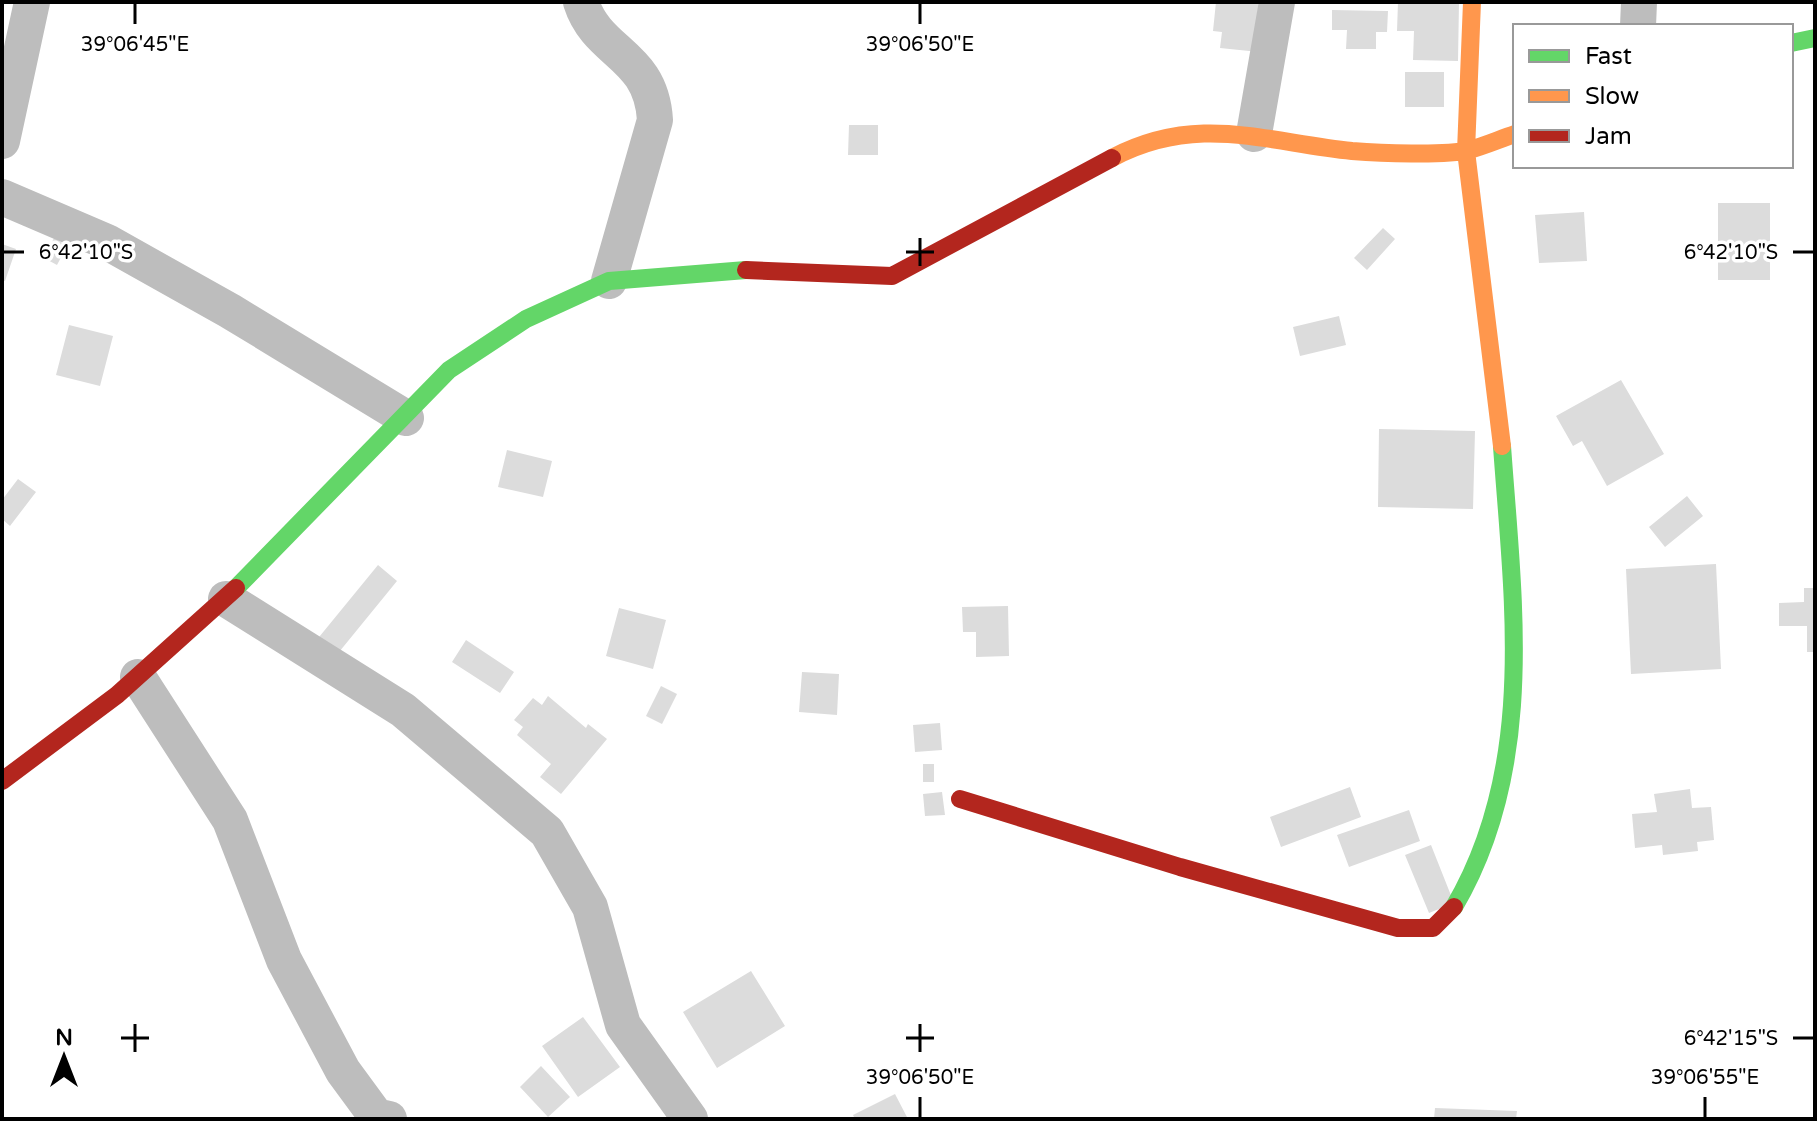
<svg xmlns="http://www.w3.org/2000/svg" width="1817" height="1121" font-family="'Varela Round',sans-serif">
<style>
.building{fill:#dcdcdc}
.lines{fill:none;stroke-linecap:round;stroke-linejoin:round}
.street{stroke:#bdbdbd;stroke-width:36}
.fast{stroke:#63d668;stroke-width:18}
.slow{stroke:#ff974d;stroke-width:18}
.jam{stroke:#b3261e;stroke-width:18}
.ticks{fill:none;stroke:#000;stroke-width:3}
.ticks-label{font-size:20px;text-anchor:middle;fill:#000;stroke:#fff;stroke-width:7;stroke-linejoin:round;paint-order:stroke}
</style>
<rect width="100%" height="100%" fill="#fff"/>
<path class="building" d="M1216,2H1259L1255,31L1259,52L1220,48L1222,32L1213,31Z
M1398,2H1459L1458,61L1413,60L1414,31H1397Z
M1332,10L1388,11L1387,32H1376V49H1346L1347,30H1332Z
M1405,72H1444V107H1405Z
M849,125H878V155H848Z
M1718,203H1770V280H1718Z
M1584,212L1587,261L1539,263L1535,215Z
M1383,228L1395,239L1367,270L1354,258Z
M54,238L67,246L57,265L44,258Z
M2,244L16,249L5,281L2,280Z
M1339,316L1346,345L1300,356L1293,327Z
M69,325L113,336L100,386L56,375Z
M1621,380L1664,454L1607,486L1582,441L1573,446L1556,416Z
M1379,429L1475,431L1473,509L1378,507Z
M507,450L552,461L543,497L498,487Z
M18,479L36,492L10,526L2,519V500Z
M1687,496L1703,516L1665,547L1649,527Z
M1716,564L1721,669L1631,674L1626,569Z
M378,565L397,581L335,657L315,642Z
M1804,588H1815V652H1807V626H1779V603L1804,602Z
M1008,606L1009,656L976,657V632H963L962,607Z
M619,608L666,620L653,669L606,656Z
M466,640L514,672L500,693L452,662Z
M802,672L839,674L837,715L799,712Z
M661,686L677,694L662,724L646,716Z
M548,696L586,728L588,724L607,739L561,794L540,777L551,764L517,735L523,727L514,720L533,698L542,705Z
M940,723L942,750L915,752L913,725Z
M923,764H934V782H923Z
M1350,787L1361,817L1281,847L1270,817Z
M1690,789L1692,808L1711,807L1714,840L1697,842L1698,851L1663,855L1662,845L1635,848L1632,814L1657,812L1654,794Z
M942,792L945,815L925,816L923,794Z
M1409,810L1420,841L1349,867L1337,835Z
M1431,845L1454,903L1429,913L1405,855Z
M751,971L785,1026L717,1068L683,1012Z
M583,1017L620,1067L578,1097L542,1046Z
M541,1066L570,1097L548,1117L520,1087Z
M895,1094L908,1119H855L853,1115Z
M1435,1108L1517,1111L1516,1119H1434Z"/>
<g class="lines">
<path class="street" d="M581,2C598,55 651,53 655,120L609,281
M1638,26L1639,2
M1254,134L1277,2
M2,141L32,2
M2,197L107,242L230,311L406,418
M226,599L403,710L547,832L590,907L623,1025L690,1119
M138,677L230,820L284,960L343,1071L376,1116L389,1119"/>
<path class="fast" d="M1791,43L1815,38
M236,588L449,370L526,319L609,281L746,270
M1454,907C1537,766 1513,601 1502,446"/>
<path class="slow" d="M1472,2L1466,151L1502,446
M1112,158C1197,113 1264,142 1352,151C1378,153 1445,156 1469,150C1484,146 1500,139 1515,134"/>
<path class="jam" d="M746,270L892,276L1112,158
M2,781L117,695L236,588
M960,799L1180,867L1398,928H1433L1454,907"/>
</g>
<path class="ticks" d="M135,4V24M920,4V24M920,238V266M4,252H24M906,252H934M1793,252H1813M135,1024V1052M920,1024V1052M121,1038H149M906,1038H934M1793,1038H1813M920,1097V1117M1705,1097V1117"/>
<g class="ticks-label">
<text x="135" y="51">39°06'45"E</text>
<text x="920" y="51">39°06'50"E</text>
<text x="86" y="259">6°42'10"S</text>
<text x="1731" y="259">6°42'10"S</text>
<text x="1731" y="1045">6°42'15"S</text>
<text x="920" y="1084">39°06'50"E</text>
<text x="1705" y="1084">39°06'55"E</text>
</g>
<rect width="1817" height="1121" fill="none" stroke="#000000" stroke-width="8"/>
<rect x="1513" y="24" width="280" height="144" fill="#ffffff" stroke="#999999" stroke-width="2"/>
<rect x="1529" y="50" width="40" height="12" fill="#63d668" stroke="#999999" stroke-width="2"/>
<text x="1585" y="64" font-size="24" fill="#000000">Fast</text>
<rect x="1529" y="90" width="40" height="12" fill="#ff974d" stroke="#999999" stroke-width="2"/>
<text x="1585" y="104" font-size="24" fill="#000000">Slow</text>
<rect x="1529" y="130" width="40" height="12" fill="#b3261e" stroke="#999999" stroke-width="2"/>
<text x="1585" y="144" font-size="24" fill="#000000">Jam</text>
<g transform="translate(64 1057)" stroke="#ffffff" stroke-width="6" paint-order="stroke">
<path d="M0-6L14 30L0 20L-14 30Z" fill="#000000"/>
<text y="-12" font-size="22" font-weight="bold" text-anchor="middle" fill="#000000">N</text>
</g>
</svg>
